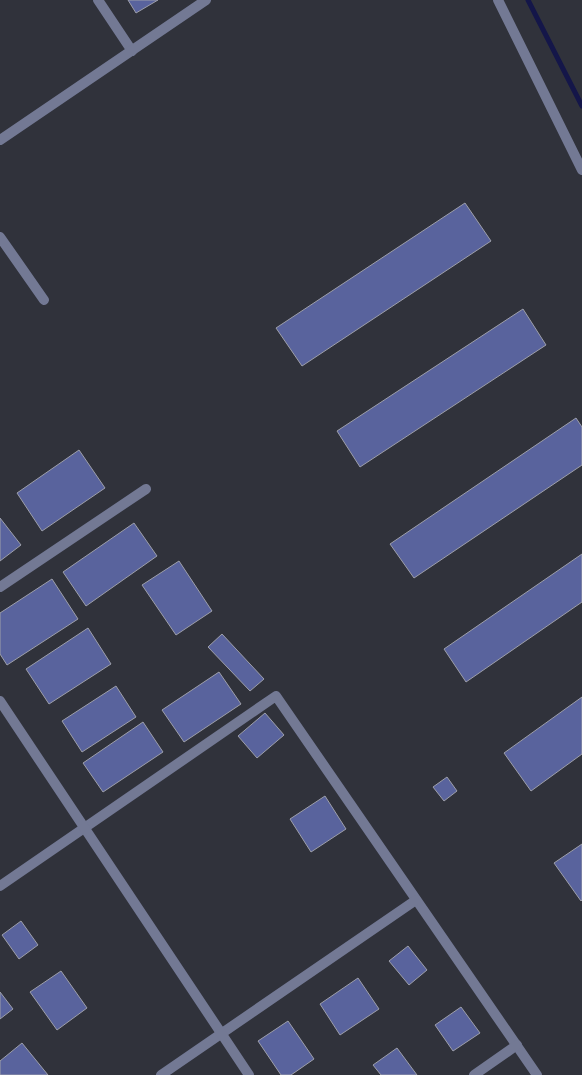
<svg xmlns="http://www.w3.org/2000/svg" width="582" height="1075" viewBox="0 0 582 1075" font-family="Spectral,serif">
<style>
.lines{fill:none;stroke-linecap:round;stroke-linejoin:round}
.stream{stroke:#141649;stroke-width:5}
.building{fill:#59639d;stroke:#9d9faa}
.service{stroke:#737994;stroke-width:10}
.minor{stroke:#737994;stroke-width:10}
</style>
<rect width="100%" height="100%" fill="#30323b"/>
<g class="lines">
<polyline class="stream" points="528,0 582,106"/>
</g>
<g class="building">
<polygon points="128,0 158,0 136,13"/>
<polygon points="465,203 491,241 302,366 276,328"/>
<polygon points="523,309 546,345 360,467 337,431"/>
<polygon points="576,418 582,427 582,465 414,578 390,544"/>
<polygon points="79,450 105,488 42,531 17,493"/>
<polygon points="0,518 21,545 0,561"/>
<polygon points="134,523 157,556 86,606 63,572"/>
<polygon points="582,554 582,602 466,682 444,649"/>
<polygon points="179,561 212,611 176,635 142,585"/>
<polygon points="52,579 78,619 7,665 0,654 0,613"/>
<polygon points="88,628 111,664 49,704 26,669"/>
<polygon points="222,634 264,679 250,691 208,647"/>
<polygon points="219,672 241,704 184,742 162,710"/>
<polygon points="116,686 136,717 82,752 62,721"/>
<polygon points="582,697 582,754 531,791 504,753"/>
<polygon points="265,713 284,735 257,758 238,736"/>
<polygon points="143,722 163,752 103,792 83,763"/>
<polygon points="447,777 457,791 444,801 433,787"/>
<polygon points="325,796 346,829 311,852 290,819"/>
<polygon points="582,844 582,900 581,901 554,863"/>
<polygon points="21,921 38,945 19,959 2,935"/>
<polygon points="408,946 427,970 409,985 389,961"/>
<polygon points="61,971 87,1008 57,1030 30,992"/>
<polygon points="358,978 379,1009 340,1035 320,1004"/>
<polygon points="0,992 13,1009 0,1019"/>
<polygon points="461,1007 480,1033 453,1051 435,1025"/>
<polygon points="288,1021 314,1059 291,1075 281,1075 258,1041"/>
<polygon points="22,1043 48,1075 0,1075 0,1061"/>
<polygon points="397,1048 417,1075 381,1075 373,1065"/>
</g>
<g class="lines">
<g class="service">
<polyline points="0,587 146,489"/>
<polyline points="0,886 276,696 537,1075"/>
<polyline points="161,1075 416,900"/>
<polyline points="474,1075 517,1045"/>
</g>
<g class="minor">
<polyline points="98,0 132,51"/>
<polyline points="498,0 582,170"/>
<polyline points="0,140 206,0"/>
<polyline points="0,237 44,300"/>
<polyline points="0,701 249,1075"/>
</g>
</g>
</svg>
